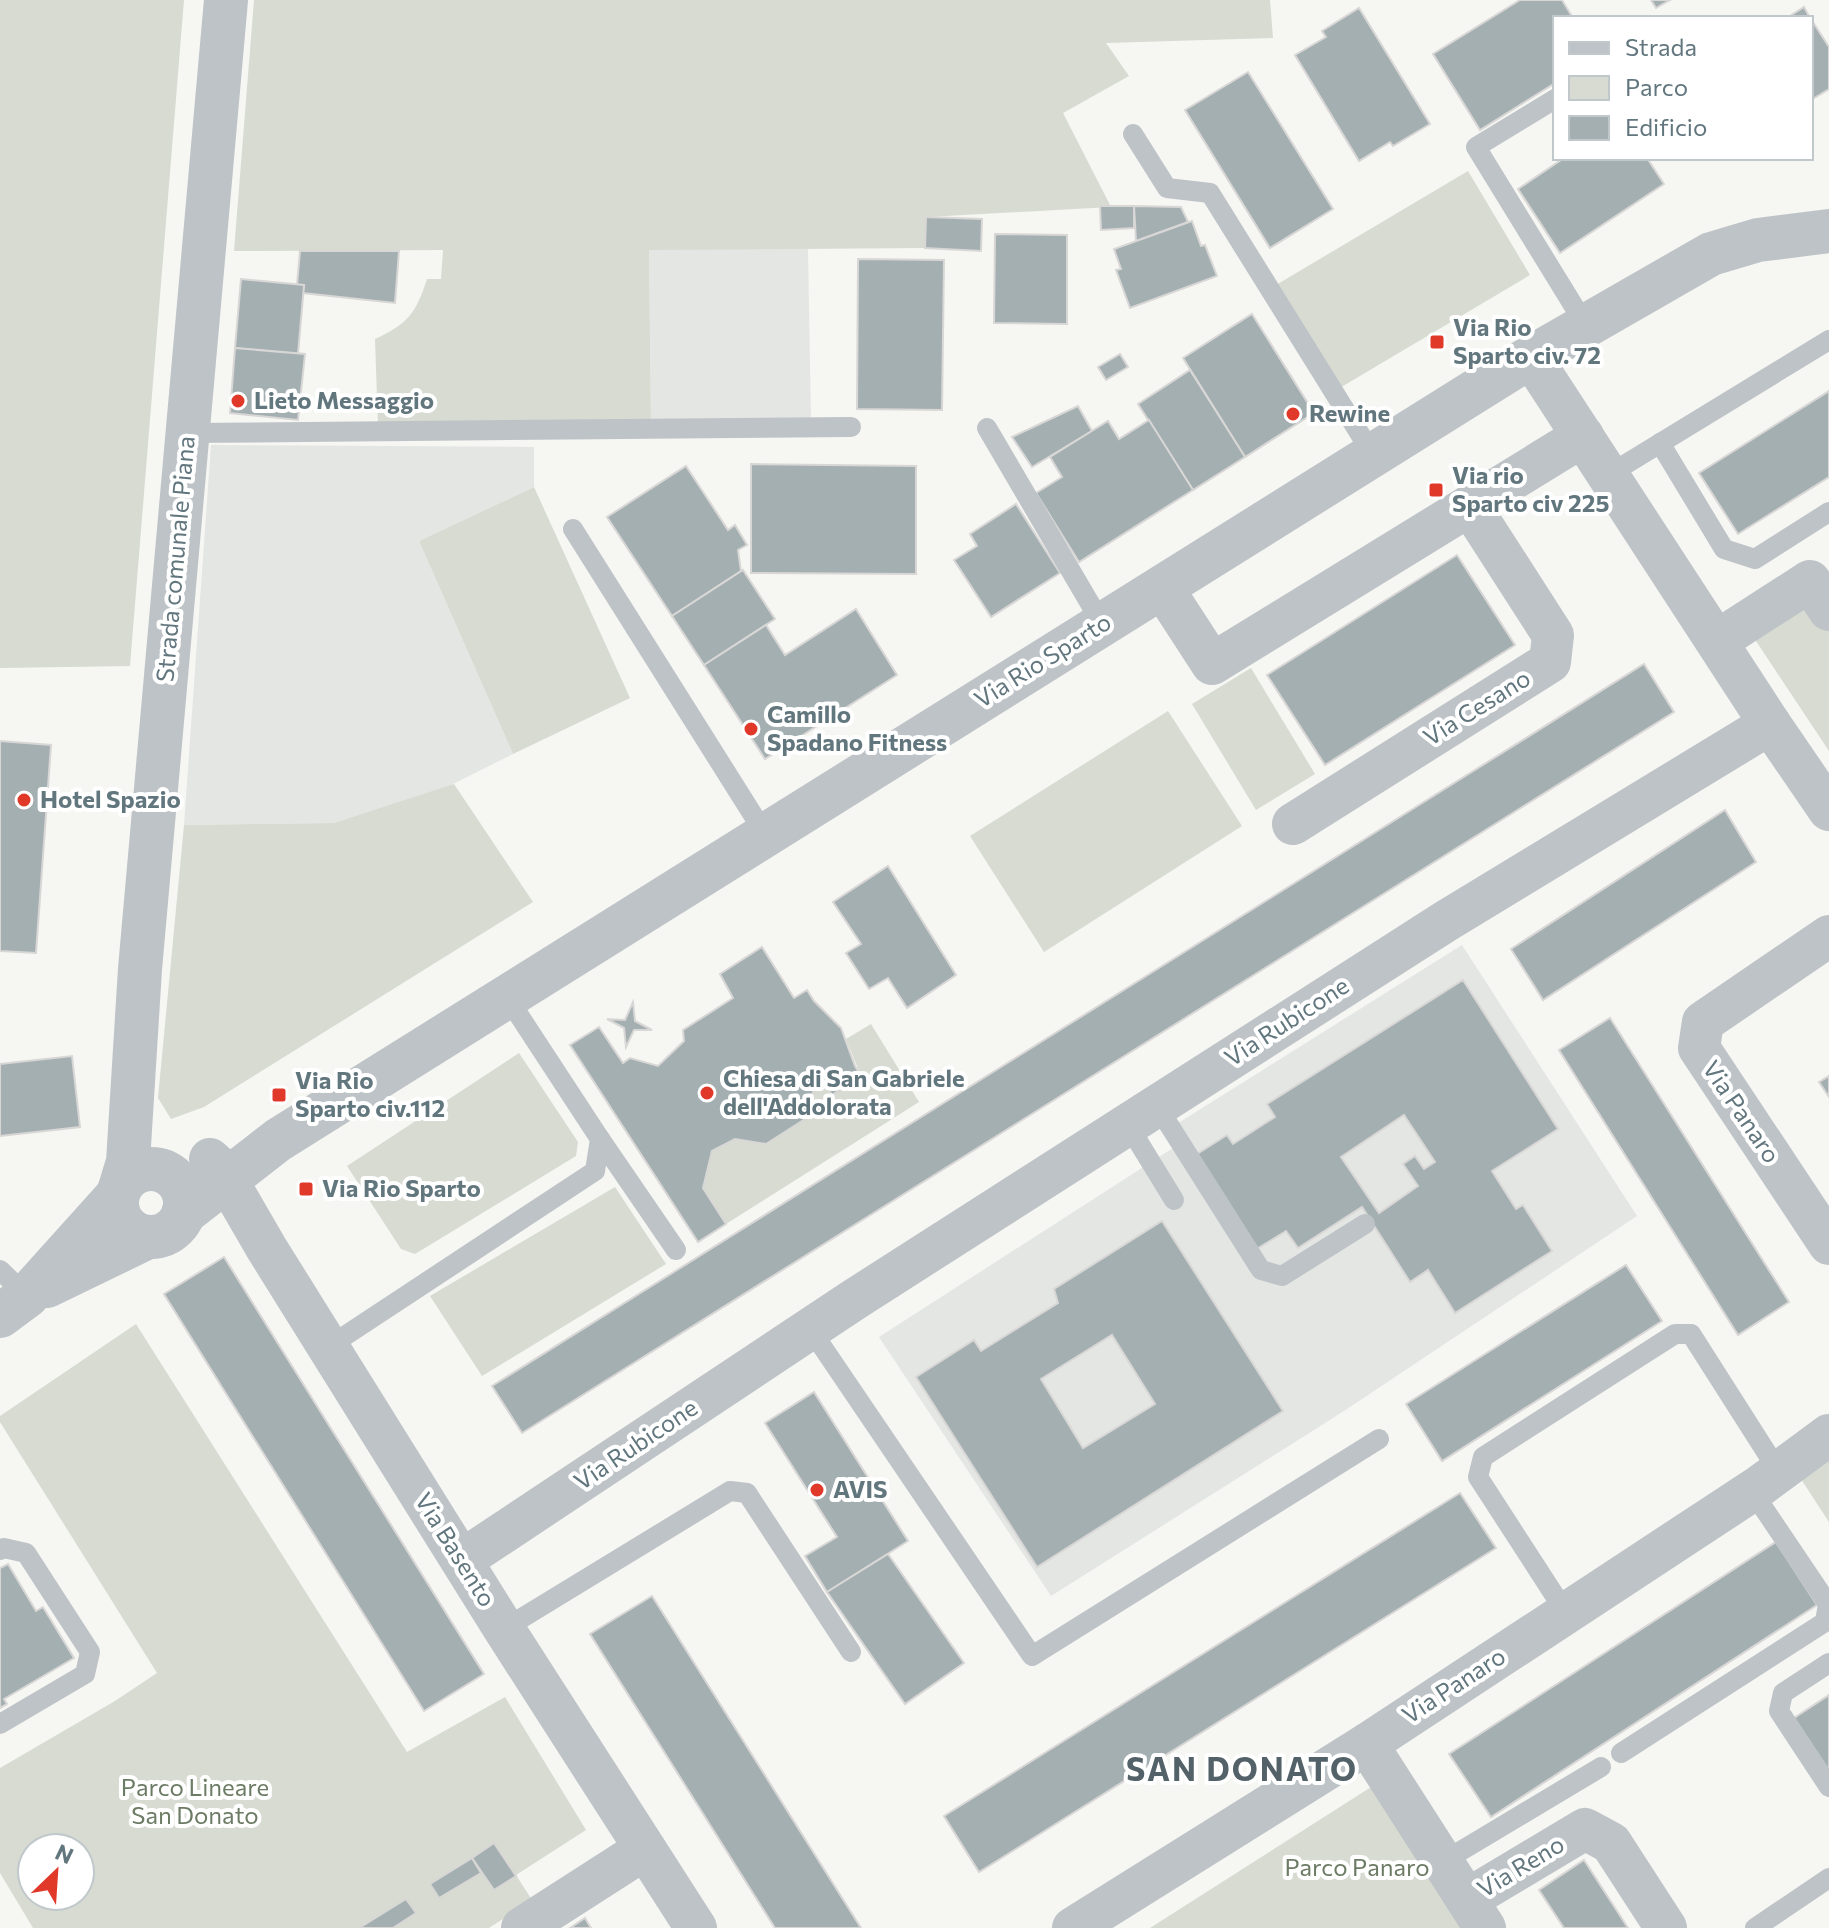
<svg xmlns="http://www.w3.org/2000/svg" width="1829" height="1928" viewBox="0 0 1829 1928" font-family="Commissioner,sans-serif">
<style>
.built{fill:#e4e6e4}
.green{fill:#d7dbd2;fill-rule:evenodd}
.building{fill:#a4afb2;stroke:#d8d7d6;stroke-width:2;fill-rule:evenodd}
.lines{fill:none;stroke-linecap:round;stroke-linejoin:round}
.service{stroke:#bdc3c6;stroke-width:20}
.minor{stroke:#bdc3c6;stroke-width:42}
.tertiary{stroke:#bdc3c6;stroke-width:44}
.poi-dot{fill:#e13929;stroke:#fff;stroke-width:3}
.labels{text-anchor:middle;stroke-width:8;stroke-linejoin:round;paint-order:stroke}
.poi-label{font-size:24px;font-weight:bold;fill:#62767e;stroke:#fff;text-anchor:start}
.street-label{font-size:24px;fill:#62767e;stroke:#fff}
.park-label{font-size:24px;fill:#6c7b64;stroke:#fff}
.district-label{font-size:32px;font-weight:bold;letter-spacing:2px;fill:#536269;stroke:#fff}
</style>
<rect width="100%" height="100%" fill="#f6f6f3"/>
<g class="built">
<polygon points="649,249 808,249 811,423 651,423"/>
<polygon points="211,445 534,447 534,487 419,541 513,754 443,789 334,823 184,825"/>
<polygon points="1462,945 1637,1216 1344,1411 1051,1596 879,1337 1176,1146 1167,1130"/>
</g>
<g class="green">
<polygon points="0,0 184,0 130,666 0,668"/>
<path d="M254 0H1270L1273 38 1106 43 1129 76 1063 113 1111 207 927 217 925 248 649 250 651 423 378 427 375 339C408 324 416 313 427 279H441L443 250 234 251Z"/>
<polygon points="1468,171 1530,275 1338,389 1276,285"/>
<polygon points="534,487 630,698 513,754 419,541"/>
<polygon points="1810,597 1829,627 1829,751 1752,635"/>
<polygon points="1251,668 1315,774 1256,810 1192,704"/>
<polygon points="1168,711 1242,826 1044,952 970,836"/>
<polygon points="454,784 533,902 204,1107 171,1119 158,1098 184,825 334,823"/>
<polygon points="871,1024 919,1102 726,1224 703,1188 712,1151 735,1139 767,1144 805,1119 813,1092 824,1083 832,1094 861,1076 846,1039"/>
<polygon points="519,1053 578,1142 576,1156 415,1254 401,1249 347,1166"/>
<polygon points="615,1187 666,1264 482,1376 430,1296"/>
<path d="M136 1324 407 1752 505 1697 586 1830 516 1875 532 1900 489 1928H33L0 1873V1768L115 1701 157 1673 0 1422V1416ZM32 1848H80V1896H32Z"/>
<polygon points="1829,1455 1829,1522 1799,1476"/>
<polygon points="1379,1782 1467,1928 1150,1928"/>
</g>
<g class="building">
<polygon points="1520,0 1562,0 1573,18 1555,18 1555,83 1480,130 1433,54"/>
<polygon points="1651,0 1670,0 1656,8"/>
<polygon points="1804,7 1810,18 1787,18"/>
<polygon points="1359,8 1430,124 1393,146 1390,142 1359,161 1295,55 1326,37 1322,31"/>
<polygon points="1811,19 1829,47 1829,89 1811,100"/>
<polygon points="1248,72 1333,209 1270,248 1185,110"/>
<polygon points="1564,158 1647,158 1664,184 1560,253 1518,189"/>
<polygon points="1100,206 1134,206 1134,228 1101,230"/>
<polygon points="1134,206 1181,207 1188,222 1136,241"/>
<polygon points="926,217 982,219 981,251 925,248"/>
<polygon points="1192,221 1201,246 1205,245 1217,276 1130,308 1116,270 1121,269 1114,249"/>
<polygon points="995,234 1067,235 1067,324 994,323"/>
<polygon points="300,251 399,251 395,303 303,293 304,285 297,285"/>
<polygon points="858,259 944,260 942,410 857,409"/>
<polygon points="241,279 304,285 298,354 235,348"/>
<polygon points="1252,314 1314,413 1245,457 1183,358"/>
<polygon points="235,348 305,354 298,420 230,413"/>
<polygon points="1120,354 1128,367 1106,380 1098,367"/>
<polygon points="1190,370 1245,457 1193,490 1138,404"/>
<polygon points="1829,391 1829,477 1738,534 1699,473"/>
<polygon points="1078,406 1092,431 1032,467 1012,437"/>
<polygon points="1149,420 1193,490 1079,562 1036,493 1062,477 1050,457 1108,421 1119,439"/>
<polygon points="751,464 916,466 916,574 751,573"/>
<polygon points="686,466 728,530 735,525 747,545 738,550 741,571 672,616 607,517"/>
<polygon points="1016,504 1060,573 991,617 954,560 977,546 970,534"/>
<polygon points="1457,555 1515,645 1325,765 1267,675"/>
<polygon points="743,570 775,619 704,665 672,616"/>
<polygon points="856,609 897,675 765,759 704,665 766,625 785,655"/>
<polygon points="1644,664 1674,712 522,1433 492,1386"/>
<polygon points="0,741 51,745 36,953 0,951"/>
<polygon points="1725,810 1756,862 1543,1000 1511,949"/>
<polygon points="888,866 956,975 907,1008 888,978 869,989 846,953 861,944 833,902"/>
<polygon points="762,947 794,998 807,990 814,1001 841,1028 855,1066 861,1076 832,1095 824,1083 813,1092 805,1119 766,1144 735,1139 712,1151 703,1188 726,1224 698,1242 570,1045 599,1027 623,1063 630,1058 658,1066 684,1041 683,1030 733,998 720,974"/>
<path d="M1463 980 1558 1129 1492 1171 1516 1209 1523 1205 1552 1251 1455 1313 1428 1270 1410 1282 1362 1207 1298 1248 1286 1231 1255 1250 1194 1156 1227 1135 1233 1144 1275 1117 1267 1104ZM1404 1115 1435 1162 1424 1169 1415 1156 1403 1164 1418 1186 1379 1213 1341 1157Z"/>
<polygon points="633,1002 635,1021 652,1030 634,1030 626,1047 624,1028 607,1019 625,1020"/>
<polygon points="1610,1018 1789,1302 1738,1335 1559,1050"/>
<polygon points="72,1056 80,1127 0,1136 0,1064"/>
<polygon points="1829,1076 1829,1097 1819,1082"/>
<path d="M1162 1221 1283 1411 1037 1567 916 1377 974 1340 981 1351 1058 1303 1054 1289ZM1112 1335 1155 1404 1083 1448 1041 1379Z"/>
<polygon points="224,1257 484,1674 424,1711 164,1294"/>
<polygon points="1626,1265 1662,1321 1442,1461 1406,1404"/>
<polygon points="814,1392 908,1541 827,1592 805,1556 837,1537 765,1423"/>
<polygon points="1460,1493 1496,1548 979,1872 944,1816"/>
<polygon points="1776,1542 1817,1605 1491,1817 1449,1754"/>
<polygon points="888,1554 964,1663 905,1704 827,1592"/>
<polygon points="8,1564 36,1611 43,1607 74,1658 4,1699 7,1704 0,1708 0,1568"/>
<polygon points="652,1596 861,1928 775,1928 590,1634"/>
<polygon points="1829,1695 1829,1771 1794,1718"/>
<polygon points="494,1843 516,1876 494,1890 472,1858"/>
<polygon points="472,1858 481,1873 439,1898 430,1884"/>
<polygon points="1584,1860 1628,1928 1564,1928 1539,1890"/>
<polygon points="406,1899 416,1913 393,1928 359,1928"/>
<polygon points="585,1918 591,1928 570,1928"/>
</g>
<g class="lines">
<g class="service">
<polyline points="1555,99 1476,147 1586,326"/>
<polyline points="1133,134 1167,188 1210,193 1373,455"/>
<polyline points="987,428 1102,624"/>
<polyline points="187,433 851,427"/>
<polyline points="1660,443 1724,549 1755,559 1829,512"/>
<polyline points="1608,475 1829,340"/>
<polyline points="573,529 765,834"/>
<polyline points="1157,1106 1261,1270 1282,1276 1365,1224"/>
<polyline points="1128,1125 1174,1200"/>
<polyline points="600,1139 676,1250"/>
<polyline points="0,1270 27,1296"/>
<polyline points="811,1330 1032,1656 1379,1439"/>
<polyline points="328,1347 595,1171 600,1139 507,997"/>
<polyline points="0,1550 4,1548 26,1553 90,1652 85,1674 0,1724"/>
<polyline points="1566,1613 1478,1477 1483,1457 1675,1334 1691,1334 1779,1472"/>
<polyline points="504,1629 730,1491 747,1493 851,1652"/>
<polyline points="1829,1663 1783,1693 1779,1711 1829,1787"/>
<polyline points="1621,1753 1825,1622 1828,1604 1752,1491"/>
<polyline points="1444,1861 1601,1767"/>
<polyline points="1755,1928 1829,1878"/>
</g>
<g class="minor">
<polyline points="1531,357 1770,724 1829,810"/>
<polyline points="1162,587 1212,664 1583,436"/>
<polyline points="1717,641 1810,581 1829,610"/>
<polyline points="1293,824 1550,662 1553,635 1470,506"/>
<polyline points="1829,936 1703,1022 1699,1048 1829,1244"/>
<polyline points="210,1159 220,1168 267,1249 504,1629 696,1928"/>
<polyline points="462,1560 855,1299 1446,921 1770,724"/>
<polyline points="1367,1744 1485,1928"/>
<polyline points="1468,1899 1585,1829 1611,1843 1666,1928"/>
<polyline points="522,1928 645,1849"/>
<polyline points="1073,1928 1367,1744 1761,1485 1829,1435"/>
</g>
<g class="tertiary">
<circle cx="151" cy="1203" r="34"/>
<polyline points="121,1185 128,1162 140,969 226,0"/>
<polyline points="183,1214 278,1140 1509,370 1711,254 1758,240 1829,231"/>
<polyline points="47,1286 148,1237"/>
<polyline points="0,1316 27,1296 117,1196"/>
</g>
</g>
<g class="poi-dot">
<rect x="1429" y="334" width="16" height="16" rx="4"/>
<circle cx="238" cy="401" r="8"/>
<circle cx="1293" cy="414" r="8"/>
<rect x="1428" y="482" width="16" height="16" rx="4"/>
<circle cx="751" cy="729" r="8"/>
<circle cx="24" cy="800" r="8"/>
<circle cx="707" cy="1093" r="8"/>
<rect x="271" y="1087" width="16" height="16" rx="4"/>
<rect x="298" y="1181" width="16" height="16" rx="4"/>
<circle cx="817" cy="1490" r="8"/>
</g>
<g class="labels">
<g class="poi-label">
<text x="1453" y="336">Via Rio<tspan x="1453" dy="28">Sparto civ. 72</tspan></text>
<text x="254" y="409">Lieto Messaggio</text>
<text x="1309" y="422">Rewine</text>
<text x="1452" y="484">Via rio<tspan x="1452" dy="28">Sparto civ 225</tspan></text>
<text x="767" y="723">Camillo<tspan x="767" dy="28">Spadano Fitness</tspan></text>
<text x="40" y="808">Hotel Spazio</text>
<text x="723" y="1087">Chiesa di San Gabriele<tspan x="723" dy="28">dell'Addolorata</tspan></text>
<text x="295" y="1089">Via Rio<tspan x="295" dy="28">Sparto civ.112</tspan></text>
<text x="322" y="1197">Via Rio Sparto</text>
<text x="833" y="1498">AVIS</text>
</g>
<g class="street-label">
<text transform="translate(176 559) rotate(-85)" y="8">Strada comunale Piana</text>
<text transform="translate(1043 661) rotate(-32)" y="8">Via Rio Sparto</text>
<text transform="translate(1477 708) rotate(-32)" y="8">Via Cesano</text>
<text transform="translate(1287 1022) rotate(-33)" y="8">Via Rubicone</text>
<text transform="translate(1741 1112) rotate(56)" y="8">Via Panaro</text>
<text transform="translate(636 1445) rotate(-34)" y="8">Via Rubicone</text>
<text transform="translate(455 1550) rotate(58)" y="8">Via Basento</text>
<text transform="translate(1454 1686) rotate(-33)" y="8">Via Panaro</text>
<text transform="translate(1521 1867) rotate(-31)" y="8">Via Reno</text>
</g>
<g class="park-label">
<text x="195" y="1796">Parco Lineare<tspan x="195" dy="28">San Donato</tspan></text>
<text x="1357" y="1876">Parco Panaro</text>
</g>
<g class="district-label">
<text x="1242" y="1781">SAN DONATO</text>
</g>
</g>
<rect x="1553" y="16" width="260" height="144" fill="#ffffff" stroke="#c0c8cb" stroke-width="2"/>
<rect x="1569" y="42" width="40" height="12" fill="#bdc3c6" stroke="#c0c8cb" stroke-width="2"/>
<text x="1625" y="56" font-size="24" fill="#62767e">Strada</text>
<rect x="1569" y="76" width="40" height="24" fill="#d7dbd2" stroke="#c0c8cb" stroke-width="2"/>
<text x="1625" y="96" font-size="24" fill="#62767e">Parco</text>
<rect x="1569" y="116" width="40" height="24" fill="#a4afb2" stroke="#c0c8cb" stroke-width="2"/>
<text x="1625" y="136" font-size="24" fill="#62767e">Edificio</text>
<g transform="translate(56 1872) rotate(25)"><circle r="38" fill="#ffffff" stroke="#c0c8cb" stroke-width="2"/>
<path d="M0-6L14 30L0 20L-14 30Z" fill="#e13929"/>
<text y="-12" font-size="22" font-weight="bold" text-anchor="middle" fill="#62767e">N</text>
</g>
</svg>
